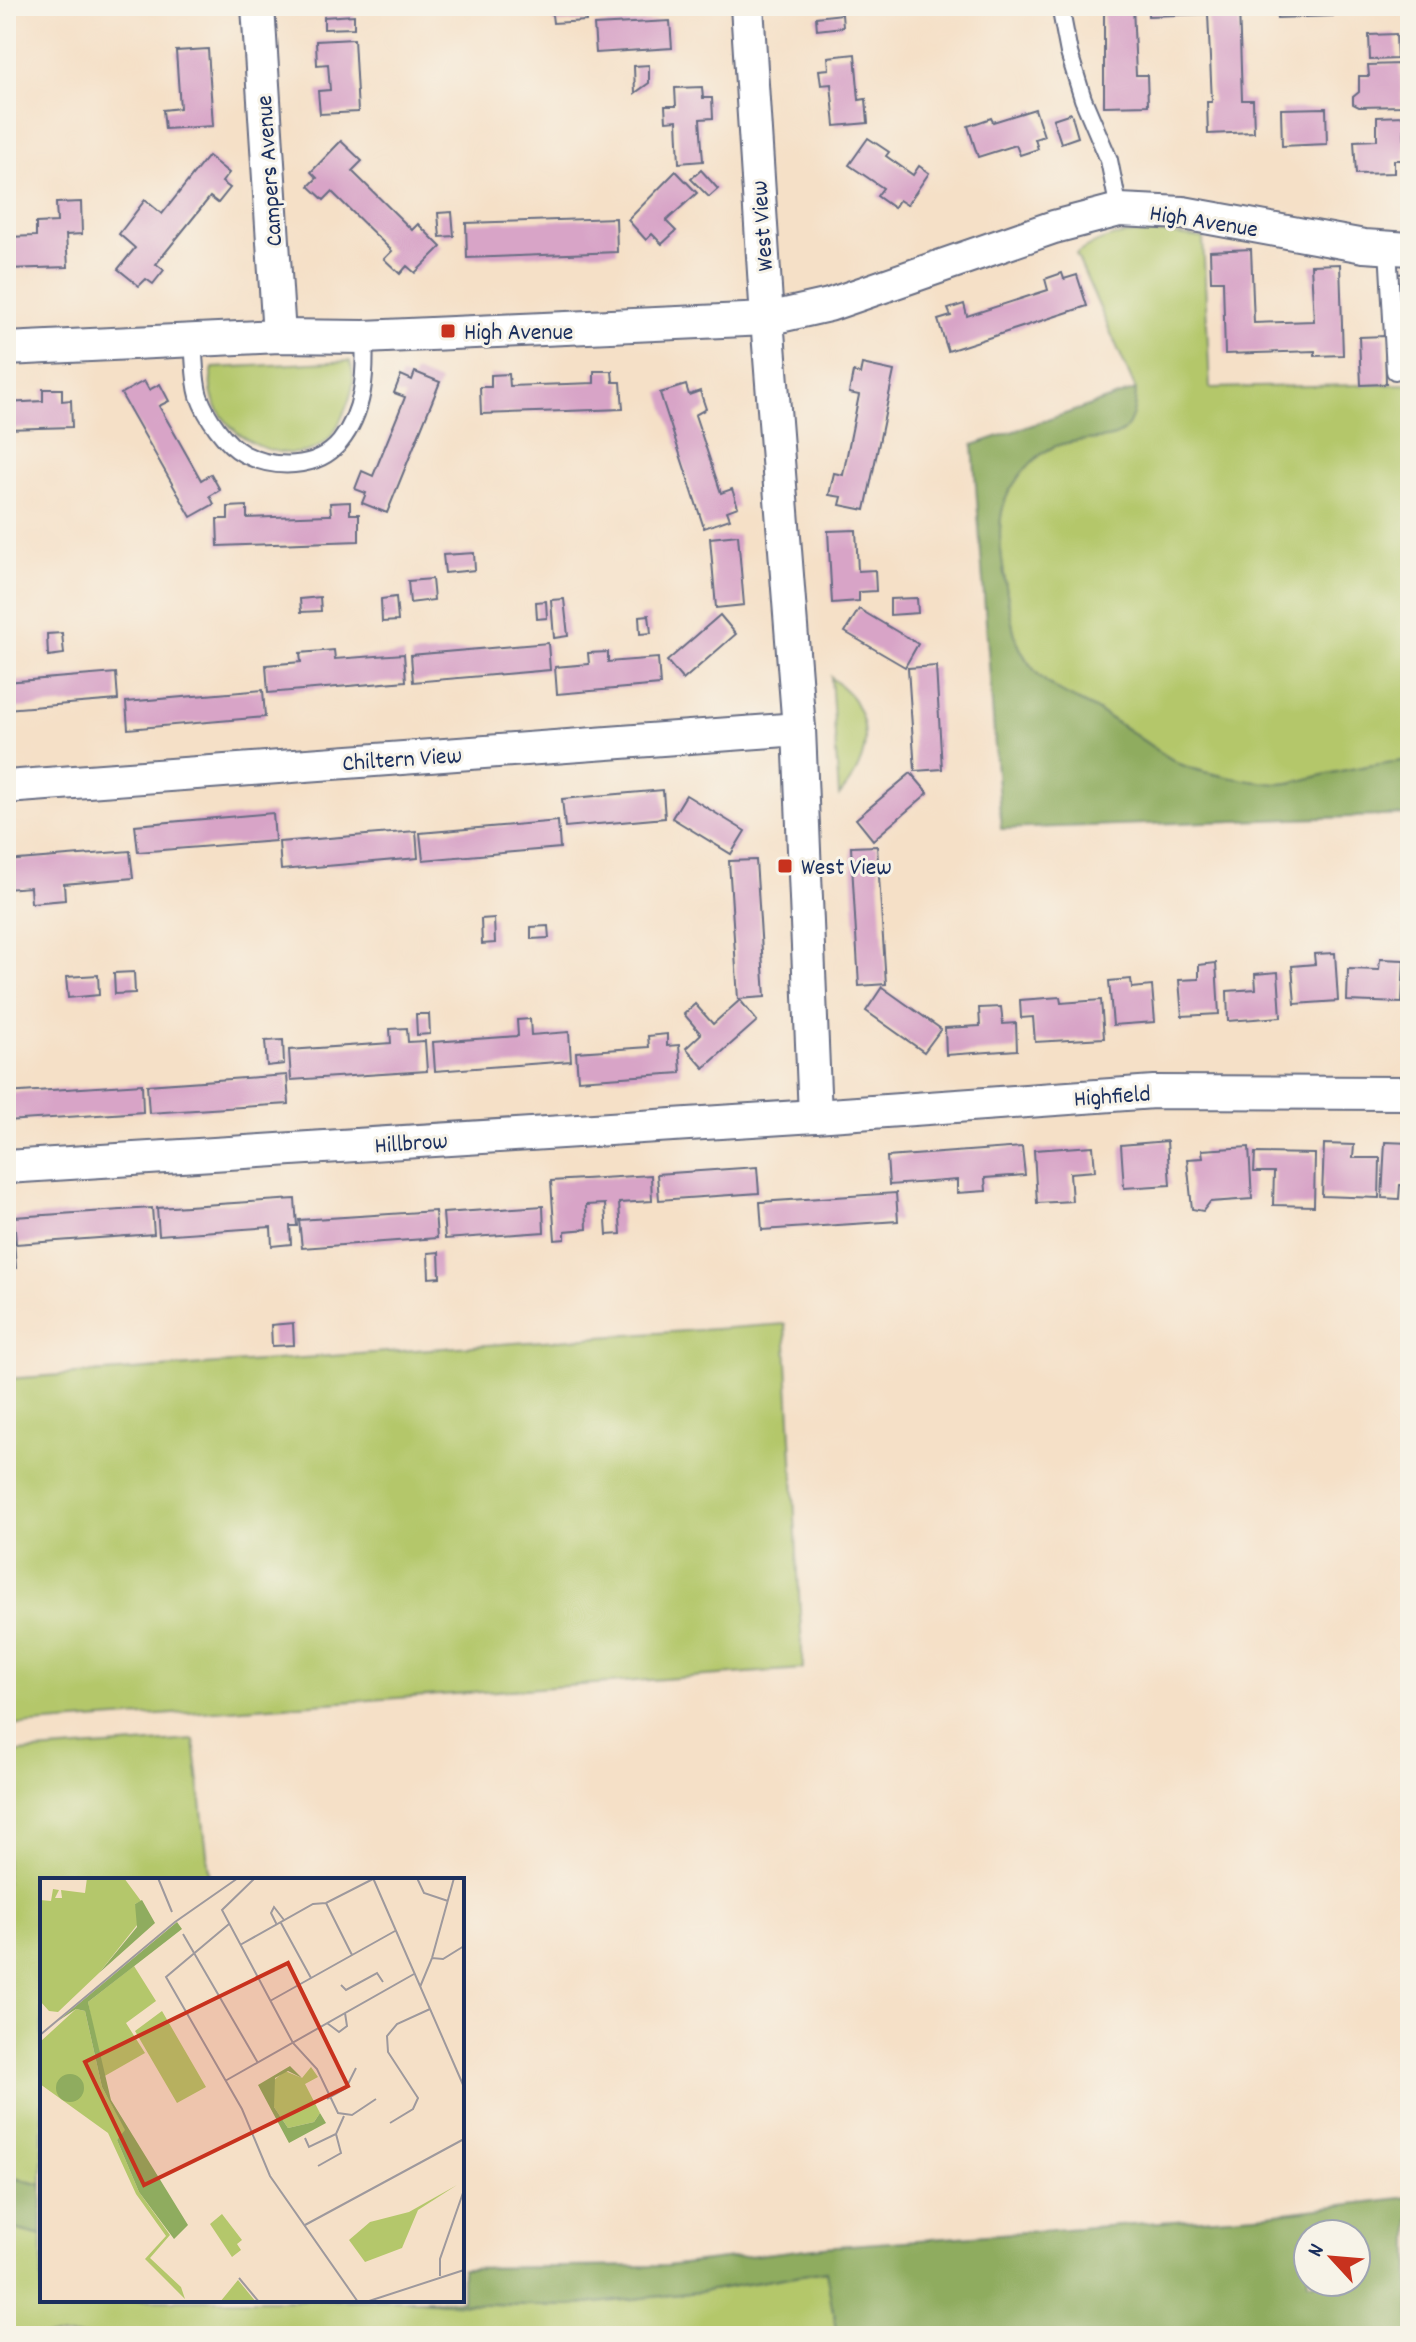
<svg xmlns="http://www.w3.org/2000/svg" width="1416" height="2342" viewBox="0 0 1416 2342" font-family="Dekko,sans-serif">
<style>
.green{fill:#b4c76b;stroke:#687b64;stroke-width:2}
.forest{fill:#8fac5f;stroke:#556e5e;stroke-width:2;fill-rule:evenodd}
.building{fill:#d8a4c7}
.lines{fill:none;stroke-linecap:round;stroke-linejoin:round}
.service-casing{stroke:#676d83;stroke-width:20}
.minor-casing{stroke:#676d83;stroke-width:36}
.service{stroke:#fff;stroke-width:16}
.minor{stroke:#fff;stroke-width:32}
.poi-dot{fill:#c8321e;stroke:#f7f3e8;stroke-width:3}
.labels{text-anchor:middle;stroke-width:6;stroke-linejoin:round;paint-order:stroke}
.street-label{font-size:24px;fill:#1b2f5e;stroke:#f7f3e8}
.poi-label{font-size:24px;fill:#1b2f5e;stroke:#f7f3e8;text-anchor:start}
.inset-road{fill:none;stroke:#9e999d;stroke-width:2}
.view{fill:#c8321e;fill-opacity:0.15;stroke:#c8321e;stroke-width:4}
.inset-edge{fill:none;stroke:#1b2f5e;stroke-width:4}
</style>
<rect width="100%" height="100%" fill="#f7f3e8"/>
<filter id="ink" filterUnits="userSpaceOnUse"><feTurbulence type="fractalNoise" baseFrequency=".0125" numOctaves="2"/><feDisplacementMap in="SourceGraphic" scale="16" xChannelSelector="R" yChannelSelector="G"/><feConvolveMatrix kernelMatrix="1 2 1 2 8 2 1 2 1" color-interpolation-filters="sRGB"/></filter>
<filter id="wash" filterUnits="userSpaceOnUse"><feTurbulence type="fractalNoise" baseFrequency=".006" numOctaves="4" result="noise"/><feDisplacementMap in="SourceGraphic" scale="32" xChannelSelector="R" yChannelSelector="G"/><feGaussianBlur stdDeviation="1.8" result="paint"/><feColorMatrix in="noise" values="0 0 0 0 0 0 0 0 0 0 0 0 0 0 0 0 0 1.4 0 .05"/><feComposite in="paint" operator="in"/></filter>
<g filter="url(#wash)">
<rect width="100%" height="100%" fill="#f5e0c7"/>
<g class="green">
<path d="M1162 233 1203 238 1210 388 1410 384V760C1384 763 1358 767 1332 773 1315 776 1295 784 1279 784 1257 783 1197 773 1178 763 1148 746 1121 723 1091 707 1071 697 1050 689 1035 671 1014 646 1012 625 1007 593 1002 559 992 517 1012 487 1022 471 1038 453 1056 446 1098 430 1134 457 1136 390L1076 254C1109 232 1124 234 1162 233Z"/>
<path d="M350 361C356 380 353 390 346 408 341 419 337 431 328 440 286 479 195 425 213 368Z"/>
<path d="M831 677C838 684 849 692 854 700 875 736 864 767 839 796Z"/>
<polygon points="785,1324 803,1669 6,1726 6,1379"/>
<polygon points="194,1740 210,1880 42,1880 42,2185 6,2175 6,1753"/>
<polygon points="6,2227 42,2236 42,2300 408,2300 447,2303 569,2306 699,2292 827,2271 837,2336 6,2336"/>
</g>
<g class="forest">
<path d="M1136 390C1134 457 1098 430 1056 446 1038 453 1022 471 1012 487 992 517 1002 559 1007 593 1012 625 1014 646 1035 671 1050 689 1071 697 1091 707 1121 723 1148 746 1178 763 1197 773 1257 783 1279 784 1295 784 1315 776 1332 773 1358 767 1384 763 1410 760V815L1001 829 973 445Z"/>
<polygon points="6,2176 42,2185 42,2236 6,2227"/>
<path d="M1410 2197V2336H837L826 2271 699 2292 569 2306 447 2303 408 2300H462V2268L666 2266 823 2247 1269 2214ZM1308 2234H1356V2282H1308Z"/>
</g>
<g id="blocks">
<g class="building">
<polygon points="551,6 585,6 586,21 553,23"/>
<polygon points="1104,6 1133,6 1136,75 1147,75 1148,105 1104,106"/>
<polygon points="1148,6 1239,6 1242,100 1253,100 1254,132 1208,134 1207,102 1212,102 1208,14 1148,16"/>
<polygon points="1277,6 1333,6 1333,16 1277,18"/>
<polygon points="842,14 843,27 817,30 816,17"/>
<polygon points="354,15 354,28 324,29 324,17"/>
<polygon points="670,21 672,48 596,53 594,25"/>
<polygon points="1396,34 1397,59 1370,60 1369,35"/>
<polygon points="354,39 358,112 320,114 318,91 330,90 328,64 317,65 316,41"/>
<polygon points="208,49 213,126 165,129 163,110 180,108 176,51"/>
<polygon points="855,54 859,100 866,99 868,123 835,126 831,84 821,85 819,70 829,69 828,57"/>
<polygon points="1400,64 1402,106 1359,107 1353,104 1353,97 1359,92 1359,76 1369,76 1368,65"/>
<polygon points="649,65 649,83 635,93 634,66"/>
<polygon points="702,87 703,98 712,98 713,118 700,119 703,161 679,163 677,120 666,121 665,106 676,106 675,88"/>
<polygon points="1326,108 1327,144 1282,146 1281,109"/>
<polygon points="1035,109 1044,136 1035,139 1038,149 1020,155 1016,145 978,157 968,126 991,118 993,122"/>
<polygon points="1071,113 1078,137 1061,143 1053,119"/>
<polygon points="1404,116 1405,160 1394,160 1394,173 1356,174 1354,141 1377,140 1377,117"/>
<polygon points="868,138 889,152 886,156 913,175 919,166 929,173 907,205 899,200 894,208 877,196 883,188 849,165"/>
<polygon points="341,141 362,161 352,171 412,230 418,224 441,247 415,273 407,266 400,274 384,259 392,251 332,192 324,200 309,186 317,178 311,172"/>
<polygon points="208,156 229,173 222,182 230,188 218,203 210,197 156,264 164,270 153,284 146,279 139,286 118,269 135,248 119,234 145,200 162,214"/>
<polygon points="701,170 718,189 709,197 691,179"/>
<polygon points="676,171 697,193 666,221 676,231 662,244 652,234 646,240 628,220"/>
<polygon points="81,202 82,234 66,235 68,267 6,269 6,237 36,236 36,223 57,222 56,203"/>
<polygon points="452,212 454,236 440,237 438,213"/>
<polygon points="616,218 617,252 467,258 466,223"/>
<polygon points="1251,249 1254,323 1314,321 1311,265 1340,264 1343,355 1315,356 1315,351 1225,354 1223,281 1211,281 1210,251"/>
<polygon points="1062,273 1064,279 1077,275 1087,306 948,351 938,320 951,316 948,309 964,304 967,316 1048,290 1045,279"/>
<polygon points="1410,273 1410,299 1398,300 1397,274"/>
<polygon points="1385,336 1386,384 1361,385 1359,337"/>
<polygon points="862,364 894,371 865,510 840,505 842,497 829,495 834,473 843,475 859,395 849,393 853,372 860,374"/>
<polygon points="594,371 612,371 613,382 621,382 623,409 481,414 480,387 491,387 491,375 509,374 510,386 594,383"/>
<polygon points="415,372 440,382 387,513 362,503 366,493 355,489 362,471 373,476 404,400 405,397 394,393 401,375 412,380"/>
<polygon points="144,381 149,390 160,384 169,401 159,406 201,480 211,474 220,490 210,496 214,504 191,517 121,394"/>
<polygon points="686,385 689,395 700,391 706,409 695,415 721,493 732,489 738,507 727,511 730,519 704,528 660,393"/>
<polygon points="43,389 62,389 62,401 71,400 72,427 6,429 6,403 43,401"/>
<polygon points="350,502 350,514 359,514 359,541 218,546 217,519 228,519 228,507 247,506 247,518 328,515 331,515 330,503"/>
<polygon points="856,530 858,571 875,570 876,591 859,592 859,601 832,603 828,531"/>
<polygon points="738,535 744,605 716,608 710,538"/>
<polygon points="474,553 475,570 445,573 443,555"/>
<polygon points="432,579 434,600 410,603 408,581"/>
<polygon points="320,597 321,611 301,612 300,599"/>
<polygon points="396,597 398,621 382,622 381,599"/>
<polygon points="917,598 918,613 890,615 890,599"/>
<polygon points="564,599 568,636 554,638 551,600"/>
<polygon points="546,601 547,618 537,619 536,602"/>
<polygon points="859,609 918,644 905,667 845,632"/>
<polygon points="649,615 651,633 640,634 639,616"/>
<polygon points="720,615 736,634 683,680 667,661"/>
<polygon points="62,633 64,654 48,656 47,634"/>
<polygon points="548,643 550,670 413,682 411,655"/>
<polygon points="334,650 335,659 404,654 406,681 268,693 266,665 301,662 300,653"/>
<polygon points="608,652 608,662 658,658 660,685 557,694 555,667 589,664 588,653"/>
<polygon points="936,666 942,769 915,771 908,668"/>
<polygon points="116,673 118,700 6,709 6,682"/>
<polygon points="263,690 265,717 128,729 126,702"/>
<polygon points="911,773 928,793 873,840 856,819"/>
<polygon points="663,790 665,818 565,827 562,799"/>
<polygon points="686,795 745,831 731,854 672,818"/>
<polygon points="273,813 275,841 138,852 135,825"/>
<polygon points="558,821 560,848 423,860 420,833"/>
<polygon points="416,831 418,858 281,870 279,842"/>
<polygon points="877,846 886,984 859,986 851,847"/>
<polygon points="130,851 133,878 64,884 65,900 31,903 30,887 6,889 6,861"/>
<polygon points="756,860 765,997 738,999 729,861"/>
<polygon points="494,918 495,943 482,944 481,919"/>
<polygon points="548,926 549,938 531,939 531,927"/>
<polygon points="1335,953 1338,1001 1295,1004 1292,966 1315,964 1314,954"/>
<polygon points="1380,959 1404,960 1402,1003 1347,1001 1348,969 1379,970"/>
<polygon points="1216,963 1219,1014 1182,1016 1179,980 1199,979 1199,965"/>
<polygon points="134,972 135,993 115,994 114,973"/>
<polygon points="1278,972 1281,1017 1228,1021 1227,991 1256,989 1255,974"/>
<polygon points="98,975 99,995 68,998 66,977"/>
<polygon points="1131,979 1132,988 1152,986 1155,1022 1113,1025 1109,981"/>
<polygon points="882,987 941,1029 924,1052 866,1011"/>
<polygon points="1060,997 1061,1003 1101,1000 1104,1038 1035,1042 1033,1017 1021,1018 1020,1000"/>
<polygon points="740,1000 757,1021 704,1068 686,1048 701,1034 684,1014 695,1004 713,1024"/>
<polygon points="1001,1007 1003,1024 1016,1023 1017,1050 946,1055 945,1028 980,1026 979,1008"/>
<polygon points="416,1014 429,1014 430,1034 417,1035"/>
<polygon points="530,1019 531,1035 569,1032 571,1061 435,1071 433,1042 518,1036 517,1020"/>
<polygon points="407,1028 408,1042 425,1041 427,1071 291,1080 289,1050 391,1043 390,1029"/>
<polygon points="667,1034 667,1046 679,1045 681,1073 578,1080 576,1052 649,1047 648,1036"/>
<polygon points="283,1040 284,1064 267,1066 265,1041"/>
<polygon points="287,1075 289,1104 149,1113 147,1085"/>
<polygon points="142,1084 143,1112 6,1121 6,1093"/>
<polygon points="1167,1141 1170,1185 1124,1188 1121,1145"/>
<polygon points="1385,1142 1410,1143 1410,1185 1400,1185 1399,1199 1382,1198"/>
<polygon points="1324,1144 1354,1145 1353,1158 1380,1158 1379,1198 1322,1196"/>
<polygon points="1093,1146 1095,1171 1070,1173 1072,1201 1037,1203 1034,1150"/>
<polygon points="1022,1147 1025,1175 985,1178 986,1191 957,1193 957,1180 889,1185 887,1157"/>
<polygon points="1249,1147 1252,1199 1210,1202 1203,1211 1192,1209 1187,1159 1203,1158 1202,1150"/>
<polygon points="1255,1153 1315,1154 1314,1206 1273,1205 1274,1172 1254,1172"/>
<polygon points="757,1167 759,1193 659,1200 657,1174"/>
<polygon points="651,1175 652,1201 619,1203 621,1234 607,1235 605,1204 586,1205 587,1229 565,1231 565,1239 555,1240 551,1181"/>
<polygon points="896,1193 898,1221 762,1230 760,1202"/>
<polygon points="295,1199 297,1226 290,1226 291,1244 272,1246 271,1227 159,1235 157,1208"/>
<polygon points="543,1206 544,1232 445,1239 443,1213"/>
<polygon points="152,1208 154,1234 16,1244 14,1217"/>
<polygon points="435,1211 437,1238 302,1248 299,1220"/>
<polygon points="14,1240 16,1268 6,1269 6,1241"/>
<polygon points="439,1252 440,1277 429,1278 428,1253"/>
<polygon points="293,1323 294,1345 272,1346 271,1325"/>
</g>
</g>
</g>
<g filter="url(#ink)">
<use href="#blocks" fill-opacity="0" stroke="#676d83" stroke-width="2"/>
<g class="lines">
<defs>
<g id="service">
<polyline points="1060,6 1069,53 1083,99 1109,160 1119,210"/>
<polyline points="1388,248 1395,371"/>
<polyline points="1392,315 1410,314"/>
<path d="M193 342C195 360 194 379 199 396 206 416 225 444 244 454 273 469 317 470 340 442 364 412 366 374 364 337"/>
</g>
<g id="minor">
<polyline points="258,6 279,336"/>
<polyline points="747,6 767,319 799,729 815,1116"/>
<polyline points="6,349 279,336 364,337 767,319 829,305 1054,227 1119,210 1183,213 1364,246 1410,249"/>
<polyline points="6,787 799,729"/>
<polyline points="6,1167 815,1116 1154,1092 1410,1093"/>
</g>
</defs>
<use href="#service" class="service-casing"/>
<use href="#minor" class="minor-casing"/>
<use href="#service" class="service"/>
<use href="#minor" class="minor"/>
</g>
</g>
<g class="poi-dot">
<rect x="440" y="323" width="16" height="16" rx="4"/>
<rect x="777" y="858" width="16" height="16" rx="4"/>
</g>
<g class="labels">
<g class="street-label">
<text transform="translate(268 171) rotate(-94)" y="8">Campers Avenue</text>
<text transform="translate(1204 220) rotate(9)" y="8">High Avenue</text>
<text transform="translate(761 226) rotate(-94)" y="8">West View</text>
<text transform="translate(402 758) rotate(-4)" y="8">Chiltern View</text>
<text transform="translate(1112 1095) rotate(-4)" y="8">Highfield</text>
<text transform="translate(411 1142) rotate(-4)" y="8">Hillbrow</text>
</g>
<g class="poi-label">
<text x="464" y="339">High Avenue</text>
<text x="801" y="874">West View</text>
</g>
</g>
<g transform="translate(40 1878)">
<rect width="424" height="424" fill="#f5e0c7"/>
<path d="M47 0H84L101 23 95 26 101 42 59 95 18 134 9 133 0 123V22L11 23 13 11 19 12 15 20H22L21 12 45 15ZM94 88 116 123 86 145 105 175 63 199 48 124ZM36 131 45 133 62 209 86 253 77 262 99 314 130 357 110 380 141 409 145 421 105 381 126 358 96 316 68 255 0 206V164ZM122 133 166 209 137 225 95 153ZM271 189 278 199 265 206 280 235 274 244 248 250 234 229 233 203 245 193 262 200ZM417 307 378 332 362 370 325 384 309 362 330 344 369 334ZM182 336 202 362 197 366 201 372 192 379 170 346ZM198 402 216 424H180Z" fill="#b4c76b"/>
<path d="M102 22 115 45 59 95 97 49 95 26ZM137 44 142 51 48 124 71 222 148 347 134 361 99 314 77 262 85 252 62 209 45 133 36 131 18 143ZM250 188 262 200 248 193 235 200 234 229 248 250 274 244 280 235 286 245 249 265 218 207ZM16 210a14 14 0 1 1 28 0a14 14 0 1 1-28 0Z" fill="#8fac5f"/>
<path class="inset-road" d="M118 0 132 34M215 0 182 32 253 165 277 191 298 235 312 237 336 221M333 0 424 209M377 0 384 15 408 23M286 25 312 77M241 45 271 100M189 46 126 99 202 231 230 298 318 424M237 47 231 35 234 29 244 42M143 56 218 185M200 67 273 26 286 25 333 1M392 80 414 0M301 107 306 112 337 95 343 104M380 109 392 80 403 81 424 68M230 123 355 53M287 145 299 154 307 148 305 135M0 157 135 44 198 0M185 203 374 96M287 221 306 210 316 190M350 245 373 231 378 220 348 174 347 158 357 146 390 131M265 260 269 269 296 256 304 238M278 288 301 275 296 256M265 347 424 261M400 398V381L424 312M199 400 219 424M326 424 424 392"/>
<path class="view" d="M248 85 308 208 104 307 45 184Z"/>
<rect width="424" height="424" class="inset-edge"/>
</g>
<rect width="1416" height="2342" fill="none" stroke="#f7f3e8" stroke-width="32"/>
<g transform="translate(1332 2258) rotate(296)"><circle r="38" fill="#f7f3e8" stroke="#9fa5b1" stroke-width="2"/>
<path d="M0-6L14 30L0 20L-14 30Z" fill="#c8321e"/>
<text y="-12" font-size="22" font-weight="bold" text-anchor="middle" fill="#1b2f5e">N</text>
</g>
</svg>
